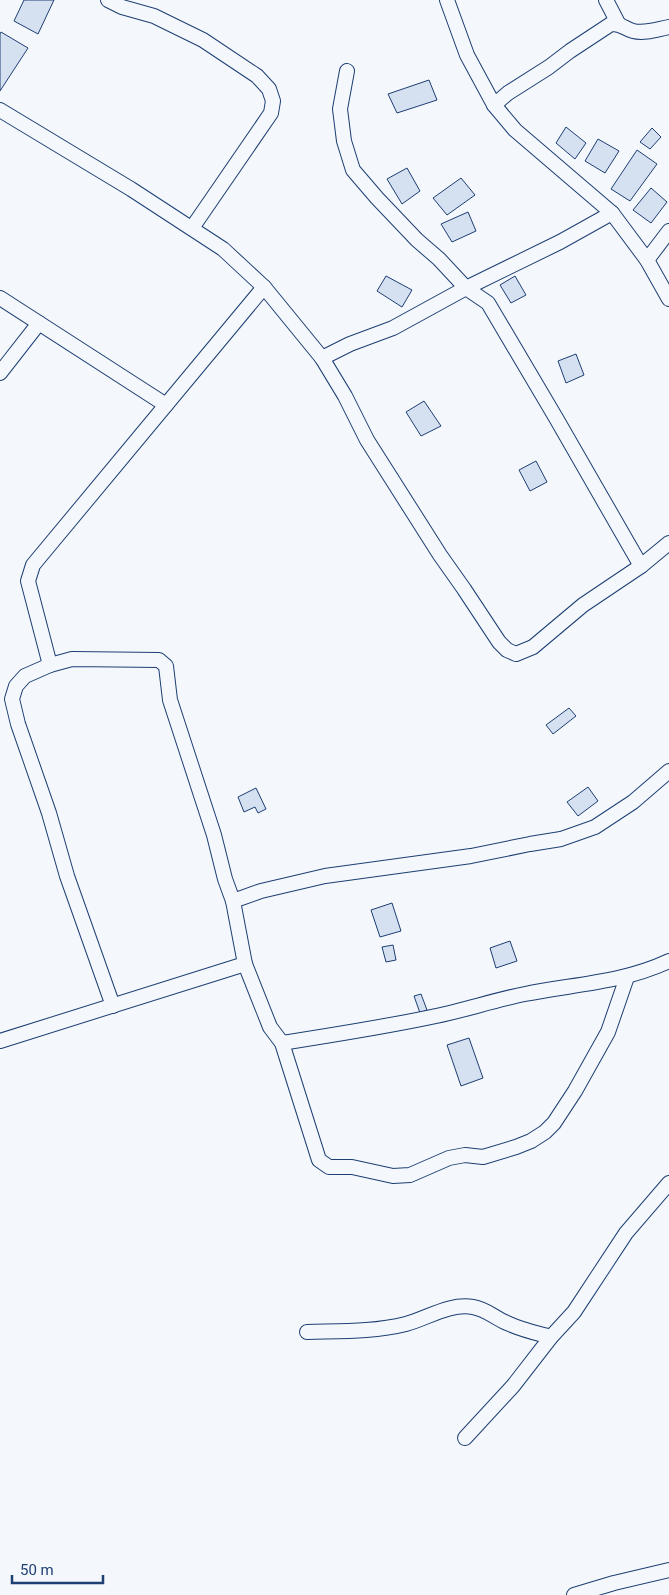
<svg xmlns="http://www.w3.org/2000/svg" width="669" height="1595" viewBox="0 0 669 1595" font-family="Roboto,sans-serif">
<style>
.building{fill:#d5e0f0;stroke:#1d3f73}
.lines{fill:none;stroke-linecap:round;stroke-linejoin:round}
.minor-casing{stroke:#1d3f73;stroke-width:16}
.minor{stroke:#f4f7fb;stroke-width:14}
</style>
<rect width="100%" height="100%" fill="#f4f7fb"/>
<g class="building">
<polygon points="24,0 54,0 38,34 14,21"/>
<polygon points="1,32 28,48 0,91 0,34"/>
<polygon points="429,80 437,100 397,113 388,94"/>
<polygon points="566,127 586,143 575,159 556,143"/>
<polygon points="652,128 661,137 650,149 640,142"/>
<polygon points="598,139 619,151 605,173 585,161"/>
<polygon points="637,150 657,164 630,201 611,189"/>
<polygon points="407,168 420,191 402,204 387,179"/>
<polygon points="461,178 475,195 447,215 433,198"/>
<polygon points="651,188 667,202 651,223 633,210"/>
<polygon points="468,212 476,231 452,242 441,224"/>
<polygon points="386,276 412,290 402,307 377,291"/>
<polygon points="515,276 526,295 511,303 500,285"/>
<polygon points="576,354 584,375 566,383 558,361"/>
<polygon points="424,401 441,426 421,436 406,412"/>
<polygon points="536,461 547,482 530,491 519,470"/>
<polygon points="569,708 576,716 553,734 546,725"/>
<polygon points="588,787 598,801 578,816 567,802"/>
<polygon points="256,788 266,809 258,813 255,807 244,812 238,797"/>
<polygon points="392,903 401,931 380,937 371,910"/>
<polygon points="510,941 517,961 496,968 490,948"/>
<polygon points="393,945 396,960 386,962 382,947"/>
<polygon points="421,994 427,1010 420,1013 414,996"/>
<polygon points="469,1038 483,1078 461,1086 447,1045"/>
</g>
<g class="lines">
<defs>
<g id="minor">
<polyline points="108,0 122,7 154,16 203,40 257,76 269,89 273,101 271,113 192,228"/>
<polyline points="447,0 467,55 494,105 515,130 612,213 647,260 669,299"/>
<polyline points="606,0 618,23"/>
<polyline points="347,71 340,109 344,141 353,170 377,198 417,240 439,259 466,288 488,303 556,418 641,566"/>
<path d="M494 105 508 93 549 67 570 51 611 24C621 23 625 29 633 31 645 34 658 29 669 27"/>
<polyline points="0,110 131,189 223,249 264,287 322,358 345,396 367,440 440,555 464,589 499,642 507,650 516,654 533,647 583,605 641,566 669,543"/>
<polyline points="647,260 669,231"/>
<polyline points="0,298 166,405"/>
<polyline points="322,358 350,344 393,328 466,288 560,242 612,213"/>
<polyline points="0,373 39,323"/>
<polyline points="50,665 28,581 33,565 264,287"/>
<polyline points="245,964 270,1027 282,1043 319,1160 329,1167 352,1167 393,1176 410,1175 449,1158 465,1155 483,1157 516,1147 531,1141 545,1132 554,1123 575,1091 608,1032 627,977"/>
<polyline points="113,1006 67,876 49,813 18,724 12,699 16,686 25,676 50,665 72,659 159,660 166,666 170,700 214,835 225,879 233,901 261,891 325,876 471,856 530,844 561,839 595,827 633,802 669,771"/>
<polyline points="0,1041 245,964 233,901"/>
<path d="M282 1043C333 1035 385 1027 436 1016 465 1010 495 1000 525 994 574 984 622 983 669 961"/>
<path d="M307 1332C340 1331 374 1332 406 1324 428 1318 449 1303 473 1307 486 1309 495 1318 507 1323 522 1330 536 1333 551 1337"/>
<polyline points="465,1438 513,1386 551,1337 574,1312 626,1233 669,1183"/>
<polyline points="574,1595 614,1583 669,1570"/>
</g>
</defs>
<use href="#minor" class="minor-casing"/>
<use href="#minor" class="minor"/>
</g>
<path d="M12 1575v8h91v-8" fill="none" stroke="#1d3f73" stroke-width="2.5"/>
<text x="20" y="1575" font-size="15" fill="#1d3f73" stroke="#f4f7fb" stroke-width="4" paint-order="stroke">50 m</text>
</svg>
